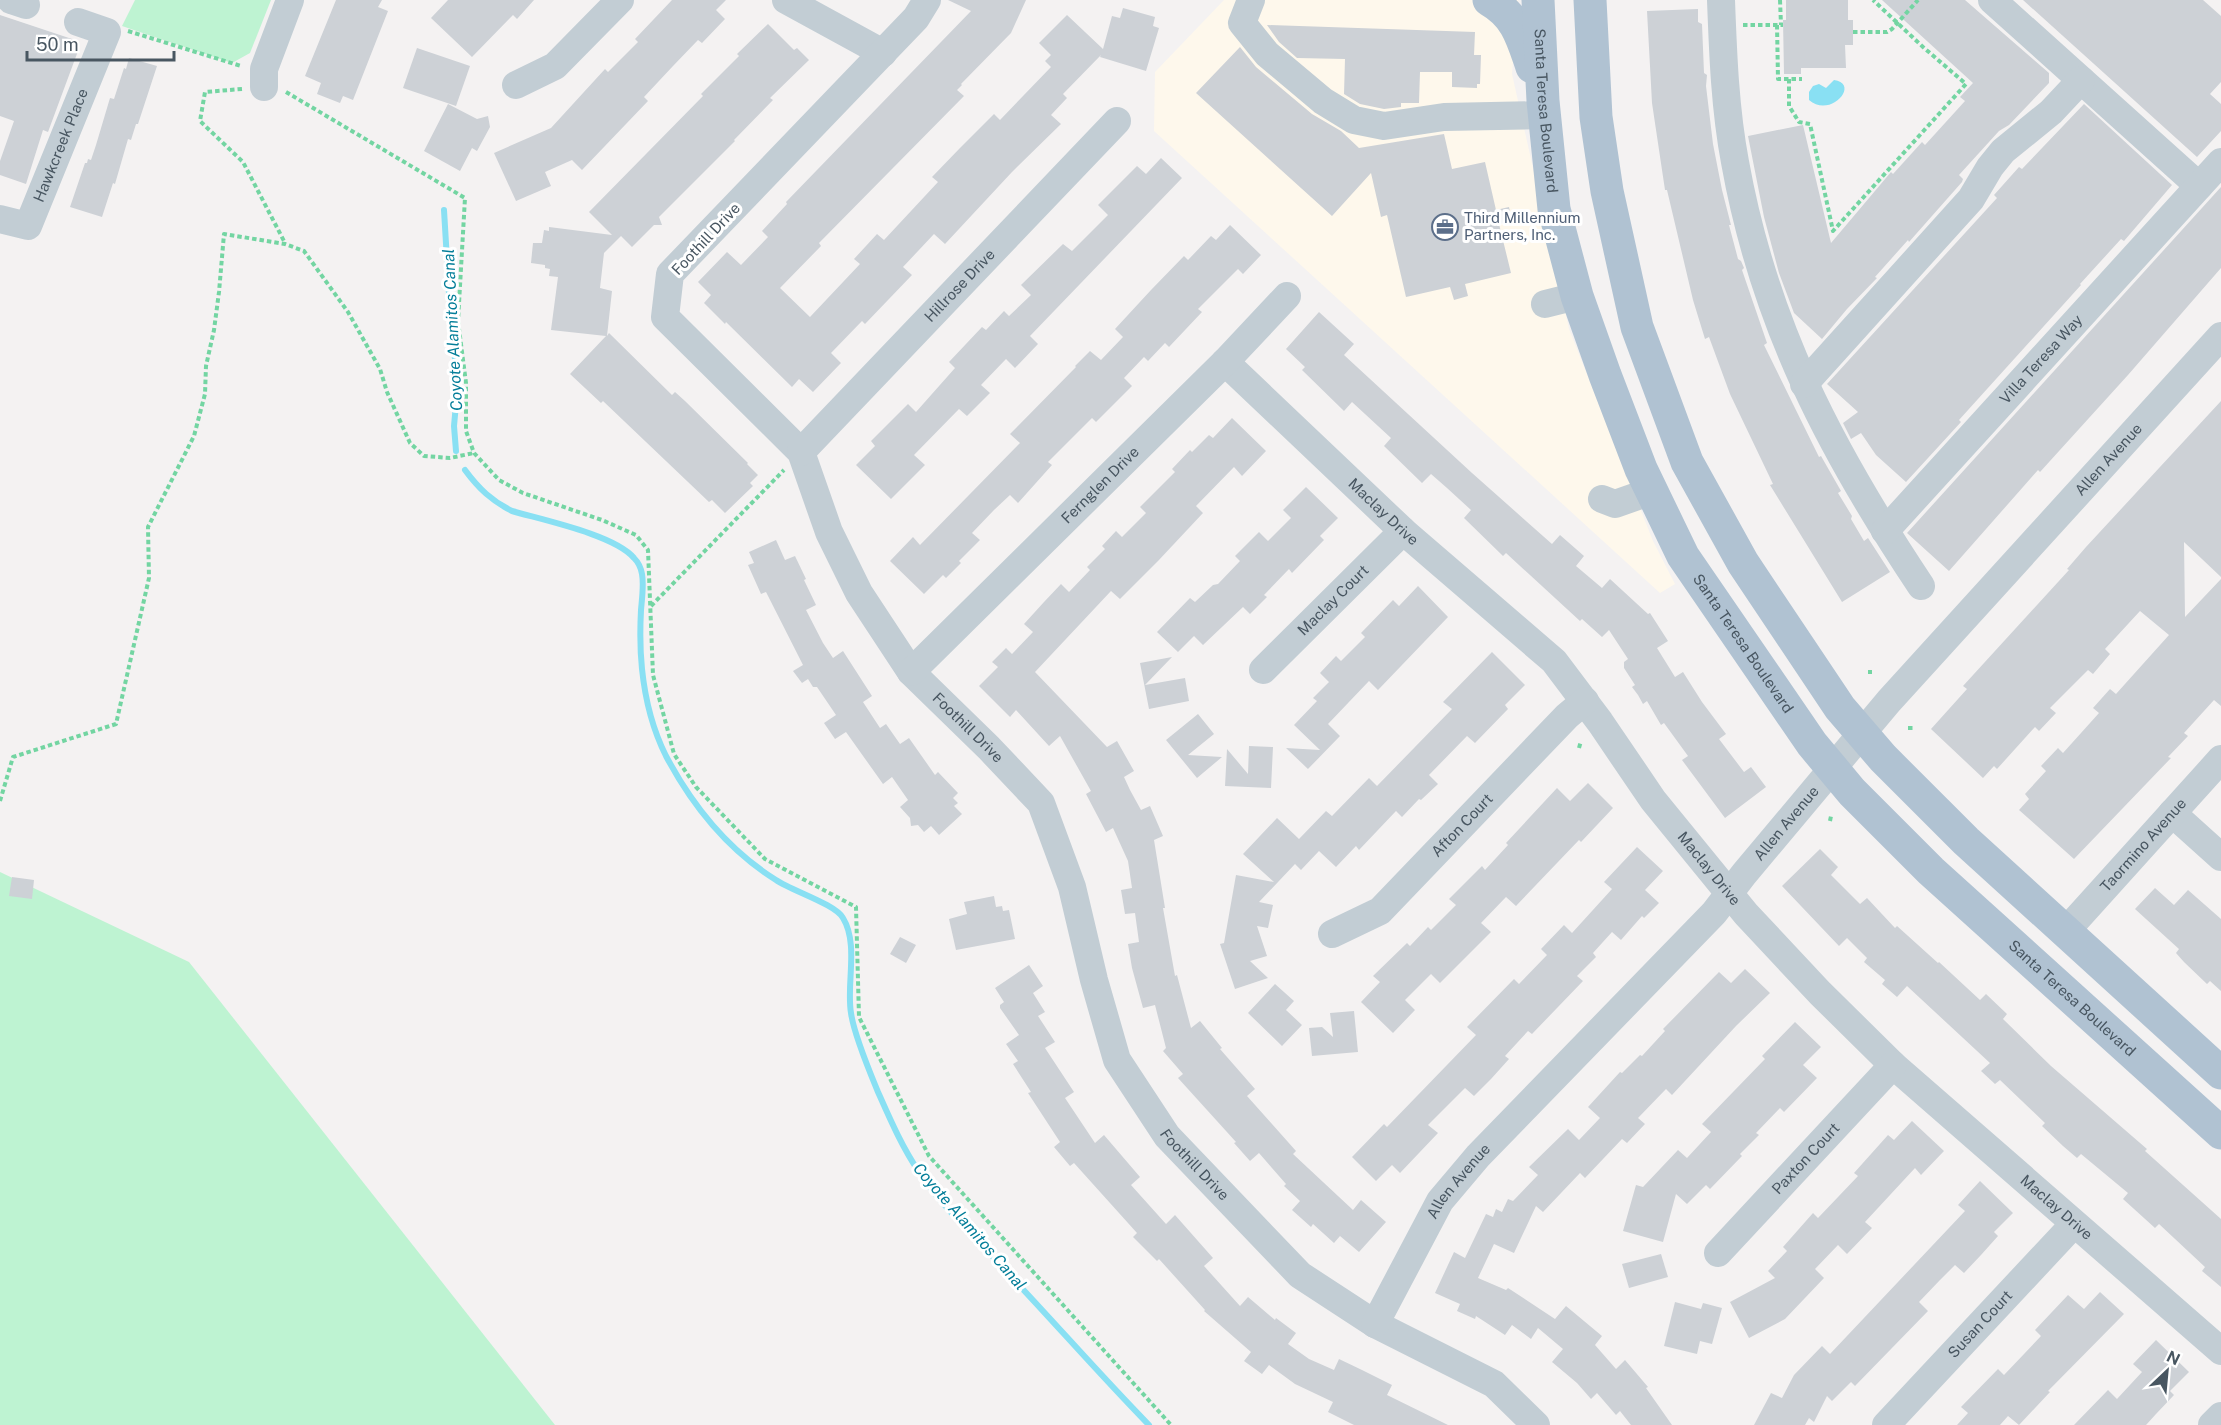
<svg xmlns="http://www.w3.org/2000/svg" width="2221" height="1425" viewBox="0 0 2221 1425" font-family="'Public Sans',sans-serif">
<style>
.commercial{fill:#fef8ec}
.green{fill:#bef3d2}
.water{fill:#89e0f3}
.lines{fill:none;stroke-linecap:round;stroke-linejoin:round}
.stream{stroke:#89e0f3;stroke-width:6}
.building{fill:#cdd1d6}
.path{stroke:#73d5a2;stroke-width:4;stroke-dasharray:4.5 3;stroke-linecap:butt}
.minor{stroke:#c2cdd4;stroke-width:28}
.major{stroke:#b0c2d2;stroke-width:33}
.labels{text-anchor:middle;stroke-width:6;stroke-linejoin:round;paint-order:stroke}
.street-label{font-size:15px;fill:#485661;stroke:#fff}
.service-label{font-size:15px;fill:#4e5e75;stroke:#fff;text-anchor:start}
.water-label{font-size:16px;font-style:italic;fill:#047e99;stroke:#fff}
</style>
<rect width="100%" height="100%" fill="#f4f2f2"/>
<polygon class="commercial" points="1224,0 1518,0 1512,74 1569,329 1653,541 1675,584 1660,593 1154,131 1155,72"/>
<g class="green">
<polygon points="135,0 271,0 250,53 232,63 122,26"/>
<polygon points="0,872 189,962 555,1425 0,1425"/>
</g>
<path class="water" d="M1834 80C1861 84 1830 119 1809 100V92L1813 86 1819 84 1826 88Z"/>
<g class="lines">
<g class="stream">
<polyline points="444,210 451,327 458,382 454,426 456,451"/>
<path d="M465 470C479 489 492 501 512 511 543 520 615 535 634 558 638 562 641 568 642 574 644 585 642 598 641 610 640 629 640 650 642 669 645 698 653 730 666 756 692 805 728 850 776 880 792 891 835 904 843 918 859 944 846 985 851 1013 854 1035 869 1070 878 1092 890 1119 902 1147 919 1172 947 1213 985 1247 1018 1284 1062 1331 1104 1379 1149 1425"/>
</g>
</g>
<g class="building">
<polygon points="336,0 382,0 378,7 388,11 353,100 343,96 340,103 317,94 321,83 305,76"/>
<polygon points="448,0 534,0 517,19 513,15 472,57 431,18"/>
<polygon points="672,0 726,0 716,10 725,19 702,43 698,40 673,66 644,97 648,101 582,170 572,160 545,172 551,186 516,201 494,153 551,128 605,69 608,72 638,42 635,39"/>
<polygon points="948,0 1026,0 1011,33 961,84 962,85 957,90 964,96 819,243 821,246 780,288 810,317 860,264 854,259 877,234 884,240 938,182 932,177 960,148 994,114 1000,120 1051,67 1045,61 1051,55 1039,43 1067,15 1103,49 1112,16 1120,18 1123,8 1155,17 1153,26 1159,28 1146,71 1100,57 1101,55 1063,94 1067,98 1051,115 1061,124 1012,172 945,244 934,234 903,267 912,275 865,324 862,321 831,353 841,363 813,392 799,379 792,387 726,322 725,324 704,303 711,295 698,282 727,252 741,265 768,237 762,231 787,204 786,202 971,11"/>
<polygon points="1786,0 1848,0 1848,20 1853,20 1853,45 1845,45 1846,68 1801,68 1801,74 1784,74 1783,20 1786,20"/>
<polygon points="1882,0 1965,0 2049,73 2049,83 2009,125 1999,131 1959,175 1963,179 1962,182 1909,242 1908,240 1875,277 1877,278 1847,309 1822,339 1794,313 1779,273 1764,217 1748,136 1803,125 1831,243 1891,172 1893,174 1922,142 1925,145 1965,101 1960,97 1973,83"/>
<polygon points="2023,0 2203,0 2221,16 2221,82 2210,94 2221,104 2221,131 2197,157"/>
<polygon points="1698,9 1698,22 1702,24 1704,73 1707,75 1706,86 1713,144 1722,190 1731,225 1729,225 1738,259 1741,261 1744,268 1742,270 1767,343 1764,345 1819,457 1821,456 1841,491 1838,493 1852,516 1851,519 1864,541 1868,538 1890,572 1842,602 1770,485 1773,484 1730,394 1709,337 1705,339 1693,300 1667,190 1665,190 1652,103 1647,11"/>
<polygon points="0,15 75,40 72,49 78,51 48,132 43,130 26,184 0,175 0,161 14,121 0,116"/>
<polygon points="768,24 794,50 797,48 809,60 770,98 773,100 734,140 735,141 659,217 662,225 654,225 632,247 621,236 604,253 600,288 612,291 607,336 609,333 672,395 675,392 685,401 748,463 747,464 758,475 750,483 753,486 725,513 712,500 709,502 603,401 601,403 570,374 606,336 551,330 558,277 549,276 550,269 545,268 545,265 531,263 533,243 542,243 544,230 549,231 549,227 612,235 589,212 703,96 701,94 739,56 737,54"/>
<polygon points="1267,25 1475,32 1474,55 1481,55 1480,84 1477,84 1477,88 1452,87 1452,72 1420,72 1419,103 1401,103 1401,107 1384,109 1360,104 1344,94 1345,59 1297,58 1279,42"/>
<polygon points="1240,47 1256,67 1312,114 1341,131 1359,148 1444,134 1452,169 1485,162 1496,210 1509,207 1512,221 1499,224 1511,273 1465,284 1468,296 1454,300 1450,287 1406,297 1387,215 1381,217 1371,173 1332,216 1196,93"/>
<polygon points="417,48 470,66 456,106 403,88"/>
<polygon points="129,58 157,66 138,124 136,124 131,140 128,139 115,184 113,183 102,217 70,207 85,163 87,163 88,159 91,160 96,145 110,98 114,99 124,68 126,69"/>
<polygon points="448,104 477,119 488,116 490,127 477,151 472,148 460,171 424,151"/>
<polygon points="2084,104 2172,185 2124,241 2121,239 2080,284 2081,285 1959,420 1961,422 1906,482 1876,455 1861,433 1851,439 1843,423 1858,412 1827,384 1997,198 1994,195 2019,167 2022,169"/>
<polygon points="1161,158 1182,178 1030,336 1038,344 1015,368 1006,359 981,385 990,393 967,416 959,409 914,455 925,465 891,499 856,465 875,446 871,441 908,404 916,412 955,368 949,362 982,327 986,330 1004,311 1009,316 1031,295 1021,285 1063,244 1072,251 1108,215 1098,205 1137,166 1146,174"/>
<polygon points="2221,187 2221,268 2128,375 2040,472 2038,470 1949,571 1907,533"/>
<polygon points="1230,225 1261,255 1243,274 1238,269 1198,309 1202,312 1169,347 1165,343 1148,361 1144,357 1124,378 1132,386 1096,422 1092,418 1048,462 1052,465 1018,503 1010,495 994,510 972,533 980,540 959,561 961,563 946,578 943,575 924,594 890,561 913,537 920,545 1020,443 1010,434 1076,367 1075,366 1090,351 1101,360 1123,337 1115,329 1151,290 1184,256 1188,260 1211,236 1216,240"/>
<polygon points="1319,312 1354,344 1344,355 1472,473 1552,544 1560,535 1584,556 1576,566 1602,588 1610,579 1648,614 1650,613 1668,641 1657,648 1675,677 1683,672 1702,702 1726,734 1719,739 1744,772 1751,767 1766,787 1725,818 1682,760 1688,756 1664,723 1661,725 1647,701 1643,704 1638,695 1632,687 1635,685 1624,668 1624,662 1628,659 1609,630 1602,637 1582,619 1580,621 1506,553 1503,556 1464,518 1471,510 1447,488 1431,474 1422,483 1384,446 1391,438 1352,402 1344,411 1302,370 1305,367 1286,349"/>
<polygon points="2221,401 2221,577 2184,542 2185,617 2221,579 2221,706 2214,700 2184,733 2188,736 2168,757 2171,758 2074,859 2019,810 2029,799 2025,794 2046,771 2041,766 2058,748 2063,753 2099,713 2093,708 2110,689 2116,694 2169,635 2140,611 2105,649 2110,654 2093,674 2088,670 2050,708 2056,713 2039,731 2035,727 1997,769 1994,766 1983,778 1931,729 1967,689 1963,686 2069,570 2067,569 2086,547"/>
<polygon points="1232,418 1266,451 1242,476 1234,467 1196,506 1203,513 1158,561 1120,599 1111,591 1035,672 1107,747 1117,741 1134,771 1124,777 1130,790 1141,810 1150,806 1163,836 1154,840 1165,908 1163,908 1175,976 1177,975 1191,1028 1200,1021 1222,1048 1220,1049 1255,1089 1247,1096 1296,1151 1293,1154 1353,1210 1361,1200 1386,1222 1359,1252 1340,1236 1334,1243 1313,1224 1311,1227 1292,1210 1300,1201 1284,1186 1286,1184 1259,1153 1250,1161 1234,1143 1236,1142 1178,1078 1183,1074 1163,1051 1166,1048 1155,1005 1143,1008 1132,968 1128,944 1139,942 1135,913 1125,914 1121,890 1132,888 1128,861 1113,828 1106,832 1086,794 1091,791 1060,736 1049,746 1016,710 1010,717 979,686 998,667 992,662 1006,648 1012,654 1033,632 1024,624 1044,602 1061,584 1069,592 1090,570 1087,567 1105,549 1102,546 1116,531 1122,537 1146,513 1140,507 1175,472 1172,469 1190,450 1192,452 1209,435 1213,438"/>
<polygon points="1306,487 1338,518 1320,536 1324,540 1292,573 1289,569 1264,595 1267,597 1250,614 1243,607 1203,645 1194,636 1178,652 1157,632 1190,598 1195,602 1213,585 1218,584 1240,561 1235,556 1259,532 1268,541 1291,518 1283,510"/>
<polygon points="776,540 785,560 795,556 806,579 804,580 816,605 806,610 823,643 833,658 843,651 872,696 863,702 880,728 886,724 900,744 909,738 935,775 938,772 958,793 953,798 958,803 954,806 962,814 939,835 931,826 924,832 918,825 911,826 910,818 900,807 908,800 892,777 883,784 846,732 835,739 824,723 836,715 817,687 813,687 808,679 802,683 793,671 803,665 766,592 761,594 748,565 754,563 749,552"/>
<polygon points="1418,586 1448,617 1378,690 1369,681 1328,724 1340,736 1308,769 1286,748 1320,750 1294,725 1317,701 1313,698 1329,682 1320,673 1336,656 1341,661 1365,637 1361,633 1393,600 1399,606"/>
<polygon points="1492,652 1525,685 1505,705 1508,709 1475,743 1467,736 1429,775 1438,784 1421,800 1419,799 1402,817 1396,811 1359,850 1356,846 1336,867 1319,851 1301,870 1295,864 1259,902 1273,905 1268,928 1257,926 1267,956 1250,961 1268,978 1235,989 1220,944 1224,943 1236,875 1274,882 1243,854 1277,818 1299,839 1326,811 1332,816 1369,778 1377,786 1452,709 1443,702"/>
<polygon points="1172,657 1145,685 1185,678 1189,701 1149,709 1140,663"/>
<polygon points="1198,714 1214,734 1188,755 1222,757 1197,778 1166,740"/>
<polygon points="1249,746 1273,747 1271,788 1225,786 1227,749 1248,774"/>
<polygon points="1588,783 1613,808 1581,842 1579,840 1516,906 1506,897 1481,923 1491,932 1440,983 1431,974 1405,1000 1415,1010 1393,1033 1361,1002 1380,982 1373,976 1407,943 1410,946 1428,927 1431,930 1456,905 1449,899 1482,866 1485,870 1508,845 1506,843 1557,788 1570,801"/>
<polygon points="1637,847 1663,871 1645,890 1659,903 1644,918 1642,916 1621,940 1612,932 1593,953 1596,957 1577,976 1583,981 1532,1034 1528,1031 1505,1056 1509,1059 1491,1079 1474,1096 1465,1088 1428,1125 1438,1133 1400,1173 1392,1165 1376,1181 1352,1157 1384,1124 1387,1127 1476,1035 1467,1027 1514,979 1519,984 1547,955 1541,949 1564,925 1572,933 1612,889 1604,882"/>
<polygon points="1820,849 1838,867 1831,875 1860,904 1867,898 1895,928 1897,926 1938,963 1939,962 1980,1000 1986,994 2007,1014 2003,1019 2051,1066 2147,1149 2145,1151 2221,1219 2221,1287 2202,1271 2205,1267 2159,1224 2155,1228 2123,1199 2128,1193 2081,1154 2077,1158 2063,1146 2042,1126 2045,1123 2000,1080 1995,1084 1981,1071 1990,1063 1907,986 1897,997 1882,984 1885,980 1864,962 1867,958 1847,938 1839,946 1782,886"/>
<polygon points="12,877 34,880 32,899 9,896"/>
<polygon points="2155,888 2174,905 2188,890 2221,919 2221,991 2210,981 2207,984 2184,962 2176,953 2179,949 2135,909"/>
<polygon points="994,896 996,907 1002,906 1003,911 1009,910 1015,939 956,950 949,919 967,914 964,902"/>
<polygon points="900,937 916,945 906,963 890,954"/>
<polygon points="1029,965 1043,986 1033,993 1045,1012 1038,1016 1055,1042 1045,1048 1074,1092 1065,1098 1095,1143 1104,1135 1140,1177 1131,1185 1166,1224 1175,1215 1213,1258 1204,1266 1240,1306 1248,1297 1275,1320 1276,1318 1296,1333 1288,1344 1309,1359 1334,1370 1339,1359 1362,1370 1392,1385 1387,1395 1448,1425 1354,1425 1328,1412 1333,1402 1295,1384 1269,1365 1262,1374 1244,1361 1251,1352 1204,1311 1205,1310 1159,1259 1157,1261 1133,1237 1137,1233 1074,1163 1070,1166 1054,1147 1060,1142 1028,1093 1031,1092 1013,1064 1018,1061 1006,1044 1019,1035 1000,1008 1000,1005 1004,1002 995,988"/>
<polygon points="1745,969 1770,993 1736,1026 1672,1095 1666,1089 1638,1118 1645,1124 1627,1143 1622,1139 1585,1178 1580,1173 1543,1212 1536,1206 1514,1253 1494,1244 1478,1278 1506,1290 1508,1288 1555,1319 1566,1306 1602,1336 1595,1345 1616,1369 1625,1360 1648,1387 1646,1388 1672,1425 1631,1425 1620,1411 1616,1415 1597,1393 1591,1399 1577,1383 1552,1362 1563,1349 1538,1328 1531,1339 1512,1325 1505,1335 1476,1316 1475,1319 1457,1311 1460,1304 1435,1293 1454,1252 1465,1258 1486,1214 1493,1217 1496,1209 1502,1212 1508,1199 1513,1201 1538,1175 1529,1167 1568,1129 1579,1140 1600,1118 1588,1107 1620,1072 1622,1073 1640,1055 1642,1056 1665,1031 1663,1029 1719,972 1731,983"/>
<polygon points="1275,984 1294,1001 1286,1010 1302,1025 1282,1046 1248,1013"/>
<polygon points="1354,1011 1358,1052 1312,1056 1309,1028 1322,1027 1333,1037 1330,1013"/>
<polygon points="1795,1022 1821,1047 1803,1065 1817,1078 1784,1112 1780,1108 1756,1133 1759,1135 1740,1154 1742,1156 1710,1189 1706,1185 1687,1204 1676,1194 1663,1242 1623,1231 1636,1185 1643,1187 1678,1150 1687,1158 1711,1132 1702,1124 1765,1059 1762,1056"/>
<polygon points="1912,1121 1944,1151 1921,1175 1915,1168 1865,1222 1872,1228 1847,1254 1838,1245 1815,1269 1824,1278 1785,1319 1749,1338 1730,1302 1775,1278 1768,1271 1787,1251 1783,1247 1813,1213 1818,1218 1858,1176 1854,1173 1888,1135 1894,1140"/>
<polygon points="1980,1181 2013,1213 1994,1232 1998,1236 1981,1255 1964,1273 1955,1265 1940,1280 1919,1302 1928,1311 1855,1386 1851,1382 1832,1401 1827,1396 1814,1422 1809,1418 1805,1425 1754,1425 1771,1393 1782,1398 1794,1375 1822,1346 1830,1354 1965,1211 1958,1205"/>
<polygon points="1661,1254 1668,1277 1629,1288 1622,1264"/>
<polygon points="2100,1292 2124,1314 2048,1391 2050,1392 2019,1425 2008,1416 2000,1425 1957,1425 1968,1413 1961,1407 1998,1369 2004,1375 2041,1336 2035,1330 2068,1295 2084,1309"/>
<polygon points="1675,1302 1701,1309 1703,1303 1722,1308 1712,1344 1700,1341 1697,1354 1664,1346"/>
<polygon points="2156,1340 2189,1372 2170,1391 2174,1395 2156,1414 2146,1425 2074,1425 2108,1390 2117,1399 2142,1372 2133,1364"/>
</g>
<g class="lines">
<g class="path">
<polyline points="1780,0 1781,25"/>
<polyline points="1743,25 1783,25"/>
<polyline points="1777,25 1778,79 1802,79"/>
<polyline points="128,31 241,66"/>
<polyline points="1853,32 1887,32 1892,29 1918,0"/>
<polyline points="1789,79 1789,106 1799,122 1810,124 1833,231 1966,84 1923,47 1873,0"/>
<polyline points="242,89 205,92 200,121 243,162 285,243"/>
<polyline points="286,92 465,198 458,321 466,383 466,431 474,453 499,480 523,493 602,520 636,535 648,550 653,675 674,754 696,787 765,859 856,907 859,1017 929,1156 1171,1425"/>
<polyline points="651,606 784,470"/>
<polyline points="1870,674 1870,670"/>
<polyline points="1908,728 1913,728"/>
<polyline points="1579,748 1581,741"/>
<polyline points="0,801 13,757 116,724 149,578 148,527 194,436 205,394 206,366 214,330 219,292 224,234 285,244 304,251 348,312 380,369 387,392 410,443 424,456 450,458 474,453"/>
<polyline points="1830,821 1831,816"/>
</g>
<g class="minor">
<polyline points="11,0 26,5"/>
<polyline points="786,0 883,53"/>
<path id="s1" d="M927 0 916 18 670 274 665 317 801 452 829 532 859 593 911 672 989 748 1041 803 1072 887 1094 980 1117 1060 1167 1136 1300 1275 1375 1324 1494 1384 1536 1425"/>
<polyline points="1251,0 1242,23 1267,54 1323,101 1354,120 1384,126 1444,117 1545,115"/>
<path d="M1721 0C1723 54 1725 109 1735 162 1764 324 1831 451 1921 586"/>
<polyline points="1992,0 2199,186"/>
<polyline points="516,85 555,66 620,0"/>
<polyline points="264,87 264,69 290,0"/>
<path id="s2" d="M0 219 28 226 107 32 78 22"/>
<polyline points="1545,304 1577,296"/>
<path id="s3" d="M1225 362 1403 531 1554 661 1600 722 1653 800 1746 914 1820 993 1893 1065 2221 1351"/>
<polyline points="1804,384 1971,199 1990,167 2003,151 2051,112 2081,80"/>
<path id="s4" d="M801 452 1117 121"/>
<polyline points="1602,499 1615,504 1652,491"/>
<path id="s5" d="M1885 531 2221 162"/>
<path id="s6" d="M1263 670 1403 531"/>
<path id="s7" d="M911 672 1225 362 1287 296"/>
<polyline points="2172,813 2221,857"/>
<path id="s8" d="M2065 932 2221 759"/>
<path id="s9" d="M1332 934 1380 911 1567 716 1585 701"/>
<path id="s10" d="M1718 1253 1893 1065"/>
<path id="s11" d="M1375 1324 1440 1201 1478 1156 1714 913 1744 874 1889 701 2221 336"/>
<path id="s12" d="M1886 1425 2074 1224"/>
<polyline points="2212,1425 2221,1416"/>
</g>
<g class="major">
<path d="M1489 0C1517 16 1522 38 1532 67"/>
<path id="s13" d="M1538 0 1543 101 1554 209 1577 296 1605 375 1641 469 1683 556 1812 744 1852 792 1931 871 2221 1133"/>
<polyline points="1590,0 1596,117 1607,191 1637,327 1687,462 1743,563 1840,708 1883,758 1966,841 2221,1073"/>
</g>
</g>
<defs>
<symbol id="office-ring" viewBox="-11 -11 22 22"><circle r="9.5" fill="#fff" stroke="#5c6f8a" stroke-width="1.5"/><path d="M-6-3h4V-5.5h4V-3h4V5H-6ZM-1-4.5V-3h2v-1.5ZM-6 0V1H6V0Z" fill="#5c6f8a"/></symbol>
</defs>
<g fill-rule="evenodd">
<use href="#office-ring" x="1430" y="212" width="30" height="30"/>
</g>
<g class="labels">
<g class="street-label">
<text dy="5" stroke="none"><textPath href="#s13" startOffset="111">Santa Teresa Boulevard</textPath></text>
<text dy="5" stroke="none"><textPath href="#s2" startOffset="116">Hawkcreek Place</textPath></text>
<text transform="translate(706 239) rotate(-47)" y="5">Foothill Drive</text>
<text dy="5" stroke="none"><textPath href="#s4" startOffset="230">Hillrose Drive</textPath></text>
<text dy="5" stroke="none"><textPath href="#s5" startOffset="232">Villa Teresa Way</textPath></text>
<text dy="5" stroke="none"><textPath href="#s11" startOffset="1138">Allen Avenue</textPath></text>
<text dy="5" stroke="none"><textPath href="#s7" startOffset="266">Fernglen Drive</textPath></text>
<text dy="5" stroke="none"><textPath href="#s3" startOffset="218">Maclay Drive</textPath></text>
<text dy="5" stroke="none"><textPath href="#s6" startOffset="99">Maclay Court</textPath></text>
<text dy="5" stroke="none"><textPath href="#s13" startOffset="687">Santa Teresa Boulevard</textPath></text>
<text dy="5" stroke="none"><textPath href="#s1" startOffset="938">Foothill Drive</textPath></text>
<text dy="5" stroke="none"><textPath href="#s11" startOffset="652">Allen Avenue</textPath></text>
<text dy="5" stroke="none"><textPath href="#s9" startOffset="172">Afton Court</textPath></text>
<text dy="5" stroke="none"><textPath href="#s8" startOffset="117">Taormino Avenue</textPath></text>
<text dy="5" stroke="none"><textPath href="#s3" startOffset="704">Maclay Drive</textPath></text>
<text dy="5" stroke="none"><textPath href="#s13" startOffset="1173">Santa Teresa Boulevard</textPath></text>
<text dy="5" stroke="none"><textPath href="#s10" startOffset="129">Paxton Court</textPath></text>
<text dy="5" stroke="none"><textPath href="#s1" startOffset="1442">Foothill Drive</textPath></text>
<text dy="5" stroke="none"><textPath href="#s11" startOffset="166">Allen Avenue</textPath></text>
<text dy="5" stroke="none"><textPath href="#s3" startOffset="1190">Maclay Drive</textPath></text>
<text dy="5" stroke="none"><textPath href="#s12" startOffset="138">Susan Court</textPath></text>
</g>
<g class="service-label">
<text x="1464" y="223">Third Millennium<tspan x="1464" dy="17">Partners, Inc.</tspan></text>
</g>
<g class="water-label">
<text transform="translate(452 330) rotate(-93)" y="6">Coyote Alamitos Canal</text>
<text transform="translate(970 1226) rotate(49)" y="6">Coyote Alamitos Canal</text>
</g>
</g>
<g transform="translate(2167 1371) rotate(26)" stroke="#ffffff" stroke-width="4.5" paint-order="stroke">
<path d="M0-4.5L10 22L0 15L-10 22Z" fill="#485661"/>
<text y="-9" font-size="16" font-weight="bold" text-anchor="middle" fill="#485661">N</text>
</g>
<path d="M27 51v9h147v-9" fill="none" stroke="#485661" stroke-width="3"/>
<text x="36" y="51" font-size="18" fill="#485661" stroke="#ffffff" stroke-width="4.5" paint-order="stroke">50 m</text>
</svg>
